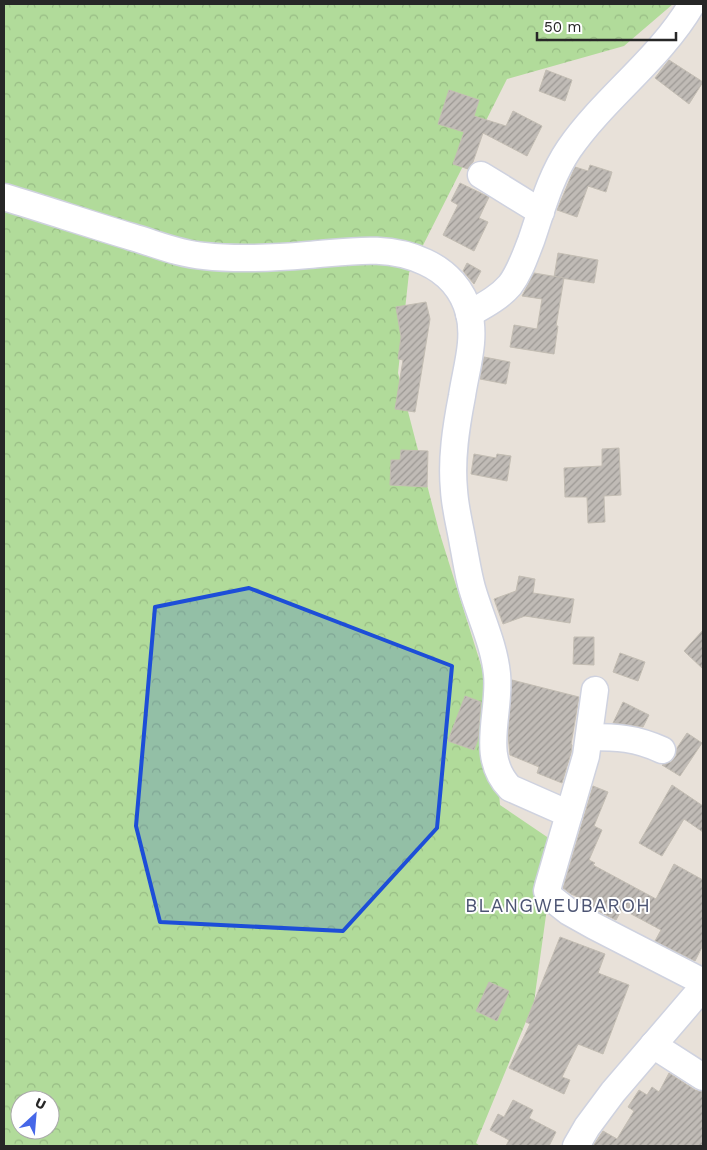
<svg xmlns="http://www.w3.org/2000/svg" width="707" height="1150" viewBox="0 0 707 1150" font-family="'Work Sans',sans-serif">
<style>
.forest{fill:url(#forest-crowns);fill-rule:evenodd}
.building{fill:url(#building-hatch);stroke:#c3bdb3}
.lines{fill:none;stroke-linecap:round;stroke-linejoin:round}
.minor-casing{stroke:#cfd2df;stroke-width:29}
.minor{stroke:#fff;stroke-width:26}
.marked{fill:#1d4ed8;fill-opacity:0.2;stroke:#1d4ed8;stroke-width:4;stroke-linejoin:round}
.labels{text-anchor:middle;stroke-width:4;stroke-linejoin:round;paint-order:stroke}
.quarter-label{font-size:19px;letter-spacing:1px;fill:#4c5473;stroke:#fff}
</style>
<defs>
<pattern id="forest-crowns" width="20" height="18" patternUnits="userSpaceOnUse" patternTransform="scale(1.25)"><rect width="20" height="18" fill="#b1db9a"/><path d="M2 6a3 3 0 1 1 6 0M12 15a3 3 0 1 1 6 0" fill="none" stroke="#98bc85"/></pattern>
<pattern id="building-hatch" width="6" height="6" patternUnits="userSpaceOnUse" patternTransform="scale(1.25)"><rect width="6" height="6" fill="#c0bbb6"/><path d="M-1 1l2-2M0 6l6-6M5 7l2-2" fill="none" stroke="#9c9894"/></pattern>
</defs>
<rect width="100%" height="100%" fill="#e8e1d9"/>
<path class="forest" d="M4 4H673L624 46 507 79 409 273 398 373 439 531 491 697 500 805 556 843 534 1002 476 1143 480 1146H4ZM20 1100H50V1130H20Z"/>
<g class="building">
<polygon points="669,60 703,82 689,104 655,78"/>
<polygon points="546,70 572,80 565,101 539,91"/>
<polygon points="449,90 479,100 474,116 506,126 513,111 542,126 527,156 483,133 473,162 468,169 453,164 464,132 438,124"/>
<polygon points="590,165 612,172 606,192 588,186 577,217 557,210 575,167 588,171"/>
<polygon points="460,183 489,197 479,218 488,222 474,251 443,235 458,205 451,201"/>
<polygon points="558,253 598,260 594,283 554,277"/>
<polygon points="467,263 481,271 474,284 463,271"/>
<polygon points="534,273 564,278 556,326 558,326 554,354 510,347 514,325 537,329 542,299 522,296"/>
<polygon points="426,302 430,319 415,412 395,409 403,360 398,359 401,337 396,307"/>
<polygon points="484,357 510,362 506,384 480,379"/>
<polygon points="619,448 621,495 604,496 605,522 588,523 587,497 565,497 564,468 602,466 602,449"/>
<polygon points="401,450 428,451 427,487 390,485 391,460 400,460"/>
<polygon points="474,454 496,458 497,454 511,456 507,481 471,474"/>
<polygon points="519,576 535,579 533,593 574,599 570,623 525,616 503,624 494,599 516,591"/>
<polygon points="703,630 703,669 684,651"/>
<polygon points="574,637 594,637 594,665 573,664"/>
<polygon points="620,653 645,662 638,681 613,672"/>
<polygon points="512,680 579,697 571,744 572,745 571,753 562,783 537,773 539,767 510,755 508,734"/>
<polygon points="465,696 481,702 478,739 474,750 448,741"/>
<polygon points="623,702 649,715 643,727 613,723"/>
<polygon points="687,733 702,743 680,776 662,765 671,762 676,756 677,748"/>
<polygon points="672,785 703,806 703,832 684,819 662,856 639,843"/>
<polygon points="593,786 608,792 594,826 602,830 589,860 595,863 593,865 656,899 674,864 703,880 703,945 695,961 655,941 661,930 622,909 616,920 592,908 594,904 571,894 563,888"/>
<polygon points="560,937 605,954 598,973 629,985 603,1054 578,1044 562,1077 570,1080 564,1094 509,1068 530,1024 526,1022"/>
<polygon points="489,982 509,991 497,1021 476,1011"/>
<polygon points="669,1073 695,1090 703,1092 703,1146 593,1146 603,1131 617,1139 634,1111 628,1107 639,1090 647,1095 652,1087 659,1092"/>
<polygon points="513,1100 533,1110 529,1118 556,1132 549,1146 506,1146 509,1140 490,1130 498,1114 504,1117"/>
</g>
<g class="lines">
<defs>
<g id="minor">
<polyline points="481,175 541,212"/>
<path d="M4 197C47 210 89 224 132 237 156 244 179 254 204 256 239 260 274 258 308 255 348 252 387 244 425 262 447 272 463 290 469 313 476 340 466 369 462 396 456 427 451 459 454 490 455 508 460 526 463 544 466 559 468 574 472 588 480 616 494 644 497 674 501 713 479 756 510 788L569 814 549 883 547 891 550 897 569 912 594 926 703 982"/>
<path d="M469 314C483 306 499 298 510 285 520 272 525 256 531 241 542 209 550 177 569 149 605 97 660 59 692 4"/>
<path d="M589 737C617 737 636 738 662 750"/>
<polyline points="569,814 586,756 595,690"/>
<polyline points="653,1045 703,1077"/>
<polyline points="576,1146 587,1127 613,1092 703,987"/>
</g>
</defs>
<use href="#minor" class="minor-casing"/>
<use href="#minor" class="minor"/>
</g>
<path class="marked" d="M249 588 452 666 437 828 343 931 160 922 136 826 155 607Z"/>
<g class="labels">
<g class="quarter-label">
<text x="558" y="912">BLANGWEUBAROH</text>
</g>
</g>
<rect width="707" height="1150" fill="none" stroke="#272727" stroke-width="10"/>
<g transform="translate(35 1115) rotate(26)"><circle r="24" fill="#ffffff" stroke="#a9a9a9"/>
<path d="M0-4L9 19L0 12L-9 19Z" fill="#4667e8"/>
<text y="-8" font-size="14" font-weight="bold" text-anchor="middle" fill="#272727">U</text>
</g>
<path d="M537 32v8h139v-8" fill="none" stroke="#272727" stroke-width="2.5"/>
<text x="544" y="32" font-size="15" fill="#272727" stroke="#ffffff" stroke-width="4" paint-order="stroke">50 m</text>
</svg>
